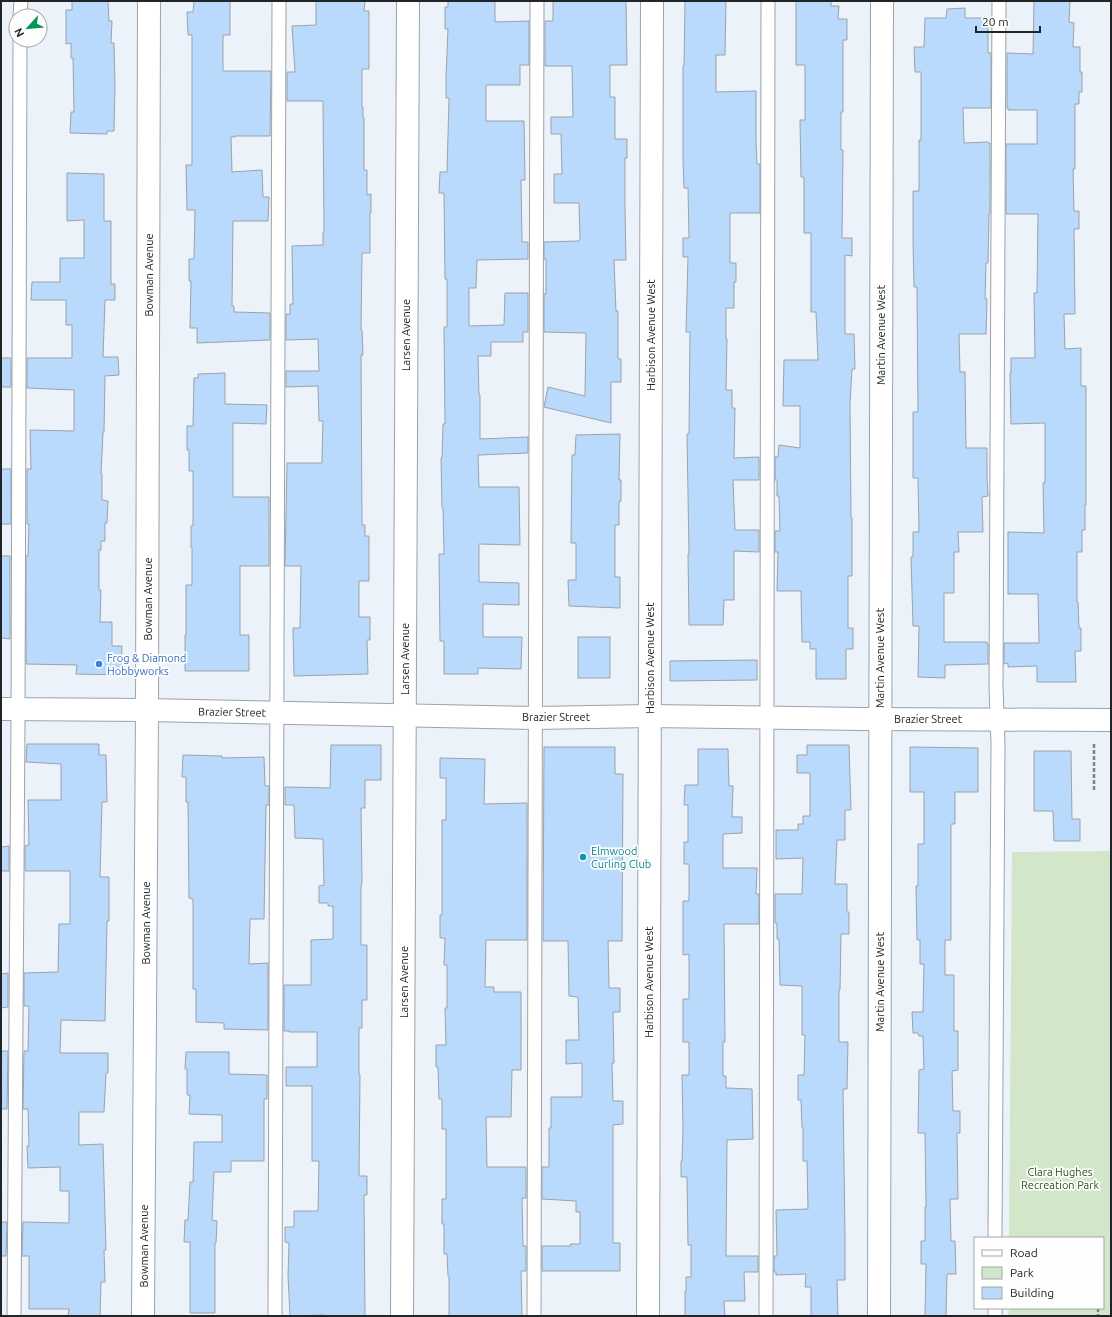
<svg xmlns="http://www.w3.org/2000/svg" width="1112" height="1317" viewBox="0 0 1112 1317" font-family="Ubuntu,sans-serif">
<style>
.green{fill:#d2e7ca}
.building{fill:#b9dafc;stroke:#9ba2a9}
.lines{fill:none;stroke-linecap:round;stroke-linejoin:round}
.lane-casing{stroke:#9ca3aa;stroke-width:15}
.street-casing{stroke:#9ca3aa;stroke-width:24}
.path{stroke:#7e8388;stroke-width:2.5;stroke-dasharray:4 2;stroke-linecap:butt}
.lane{stroke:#fff;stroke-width:13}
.street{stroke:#fff;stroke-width:22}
.shop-dot{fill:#3f7fe0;stroke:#fefefe;stroke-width:1.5}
.culture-dot{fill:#0f9aa8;stroke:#fefefe;stroke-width:1.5}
.labels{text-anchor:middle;stroke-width:3.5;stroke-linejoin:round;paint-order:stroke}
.street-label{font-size:11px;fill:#222527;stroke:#fefefe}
.shop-label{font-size:11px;fill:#366cbe;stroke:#fefefe;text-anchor:start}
.culture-label{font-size:11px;fill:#0d838f;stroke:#fefefe;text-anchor:start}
.park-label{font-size:11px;fill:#2c4f1d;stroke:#fefefe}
</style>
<rect width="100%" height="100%" fill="#ebf2fa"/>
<polygon class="green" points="1111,849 1111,1316 1008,1316 1009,1308 1103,1308 1103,1238 1009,1238 1012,852 1109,851"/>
<g class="building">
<polygon points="72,1 108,1 109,21 112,21 111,43 114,43 115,85 114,131 107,131 107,134 70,133 71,112 74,112 73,58 71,58 71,43 66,44 66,10 72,10"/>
<polygon points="194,1 230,1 230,35 223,35 223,71 271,71 270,136 235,136 235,137 231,137 232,172 262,170 263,197 269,197 268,221 233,221 232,306 234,306 234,312 270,313 270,340 197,343 197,328 190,328 191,281 189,281 189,259 194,259 195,210 187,210 186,165 192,165 192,35 188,35 187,12 193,12"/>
<polygon points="316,1 365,1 364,11 369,11 369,69 362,69 362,107 363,107 363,118 364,118 364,170 367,170 367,195 371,194 371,213 370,213 370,253 362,253 361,330 362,330 363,355 361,355 362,525 365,525 365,536 369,536 369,581 359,581 359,617 370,617 370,640 367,640 368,674 294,676 293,628 300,628 301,566 285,566 287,463 322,463 322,458 323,421 319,421 318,386 286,387 286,371 319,371 318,339 286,340 286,314 290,314 290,304 293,304 292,246 323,245 323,232 324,232 323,101 287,101 287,72 295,72 292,26 316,25"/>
<polygon points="448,1 495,1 495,22 529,21 529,65 520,65 520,85 486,85 486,121 524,121 525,180 521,180 522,242 528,242 528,259 477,260 476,288 469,288 469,326 504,325 505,293 528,293 528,332 523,332 523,342 491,342 491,356 478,356 479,395 480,395 480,439 528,437 528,453 478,455 479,487 519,487 520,545 479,544 479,582 519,583 519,605 483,604 483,637 522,637 521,669 478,668 478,674 444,674 444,641 440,641 439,554 444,554 443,508 442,508 441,458 442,458 443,424 445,424 444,327 447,327 447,279 445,279 444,193 439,193 440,172 447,172 449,98 446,98 446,76 448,29 445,29 445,7 448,7"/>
<polygon points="553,1 626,1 627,65 610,65 610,97 615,97 615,139 627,139 627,158 625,158 625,209 626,260 614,260 616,311 618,311 618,359 621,359 621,382 611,382 611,423 544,407 548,387 585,396 586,333 544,332 544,294 546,294 546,259 544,259 544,242 579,241 580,239 579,203 554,203 554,174 562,174 561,134 551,134 551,117 573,117 572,66 545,66 545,21 553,21"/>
<polygon points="685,1 726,1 725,55 716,55 716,92 756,91 756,141 757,164 760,164 760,213 730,213 730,263 736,263 736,282 734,282 734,308 726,308 726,339 727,339 726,390 732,390 732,408 735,408 734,458 759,457 759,480 733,480 735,530 759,530 759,552 734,551 734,600 724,600 723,625 689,625 688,554 689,554 687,434 689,434 690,332 686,332 688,257 683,257 683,238 689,238 688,188 684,188 683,161 683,66 684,66"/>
<polygon points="796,1 831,1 831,6 839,6 838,19 847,19 847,40 843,40 843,112 841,112 841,150 843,150 842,238 852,238 852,256 845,255 845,334 854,334 855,369 852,369 850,404 851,518 852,518 852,576 848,576 848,628 853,628 853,649 846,649 846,679 816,679 816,649 810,649 810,642 802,642 801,591 777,591 778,552 775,552 775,531 780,531 779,496 777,496 777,480 775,480 775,457 778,457 779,445 800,448 800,406 783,406 784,360 818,360 816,312 811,312 811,233 804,233 804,177 801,177 800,120 805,120 805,65 796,65"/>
<polygon points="1034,1 1070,1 1069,22 1074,23 1073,47 1080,47 1080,72 1082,72 1082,92 1079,92 1079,104 1075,104 1075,169 1073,169 1074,211 1079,211 1079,229 1074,229 1075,314 1064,314 1065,349 1081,348 1081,386 1086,386 1086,505 1085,505 1085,530 1082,530 1082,552 1077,552 1077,602 1078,602 1079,628 1081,628 1081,651 1075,651 1076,682 1037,682 1037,666 1008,667 1008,663 1004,664 1004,643 1039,643 1038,594 1008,594 1008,532 1044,533 1043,483 1045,483 1045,423 1011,424 1010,373 1011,373 1011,358 1035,358 1034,293 1037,293 1038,214 1006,214 1006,144 1037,144 1037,110 1008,110 1008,108 1007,108 1007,53 1033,54"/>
<polygon points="965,8 965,18 988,18 988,53 991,53 991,108 963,108 964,143 988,142 988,143 990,143 990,214 989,214 988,263 986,263 985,299 987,299 986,334 959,334 960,372 965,372 966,448 987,448 987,479 988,496 982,497 983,532 958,532 959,552 954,552 954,593 944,593 944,642 987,642 987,644 988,644 988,664 945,665 945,678 918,677 919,626 913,626 911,557 913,557 913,532 919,532 918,478 913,478 913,412 918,412 917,287 914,287 913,240 913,191 919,191 919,140 921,140 921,72 915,72 914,47 924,47 925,18 946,18 947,9"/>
<polygon points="67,173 104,174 104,221 111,221 111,284 115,284 115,300 105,300 103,357 118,357 119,375 105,376 104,432 103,432 101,474 102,474 102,500 108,501 107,523 105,523 105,541 101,541 101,550 99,550 99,590 101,590 100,622 112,622 112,646 122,646 121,675 76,674 77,665 26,664 26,556 28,556 29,524 27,524 27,469 31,469 30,430 74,431 74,390 27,388 27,358 72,358 72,325 66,325 66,300 31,300 32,282 60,282 60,258 84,258 84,220 67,221"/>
<rect x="1" y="358" width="10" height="29"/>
<polygon points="225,373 225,404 267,405 266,424 233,423 233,497 269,497 269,566 240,566 240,635 249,635 249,671 185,671 185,635 186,635 186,585 192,585 192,547 191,547 191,526 193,526 193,471 189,471 189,450 187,450 187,426 193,426 194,378 198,378 198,374"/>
<polygon points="620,434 619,480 621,480 621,501 619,501 619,525 615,525 615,577 620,577 620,608 569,606 568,580 576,580 576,543 571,543 572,455 575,455 576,435"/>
<rect x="1" y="469" width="10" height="55"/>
<polygon points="1,556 10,556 10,639 1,638"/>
<rect x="578" y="637" width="32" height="41"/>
<polygon points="757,660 757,680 670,681 670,661"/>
<polygon points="27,744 99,744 99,755 106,755 107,802 102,802 100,877 109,877 109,921 107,921 105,1021 61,1020 60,1053 108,1053 108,1073 106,1073 104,1112 79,1112 79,1145 103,1144 106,1250 104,1250 105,1282 101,1282 100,1316 68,1316 69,1309 29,1309 29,1256 22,1256 23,1222 69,1223 69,1191 60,1191 60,1167 28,1168 27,1146 29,1146 28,1109 23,1109 24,1051 28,1051 29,1006 24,1006 24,973 58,972 59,924 70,924 70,871 25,871 25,846 29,845 28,800 61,800 61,764 26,762"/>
<polygon points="331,745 381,745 381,780 365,780 365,808 361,808 362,881 361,888 361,945 367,945 367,1000 362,1000 362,1028 359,1028 359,1075 360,1075 359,1176 367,1176 367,1195 364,1195 365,1316 323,1316 323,1315 290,1316 288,1275 289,1243 285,1242 285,1227 294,1227 294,1211 318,1211 319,1161 312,1161 312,1086 286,1086 286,1067 317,1067 317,1032 289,1032 289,1031 284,1031 284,985 311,985 311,940 333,939 333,906 328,906 328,903 319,903 319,886 324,885 323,839 295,838 294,805 285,805 285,787 330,788"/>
<polygon points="807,745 849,745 851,810 845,810 845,840 837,840 835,884 847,884 847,912 849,912 849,934 841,934 840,990 839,990 839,1042 848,1042 847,1089 843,1089 845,1237 845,1280 837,1280 838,1316 811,1316 811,1287 805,1287 806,1274 776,1275 776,1272 774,1272 774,1256 777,1256 776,1210 808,1209 807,1161 803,1161 803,1128 802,1128 801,1100 798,1100 798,1075 804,1075 805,1035 802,1035 802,986 780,985 779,939 777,939 777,923 775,923 775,894 802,894 803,858 776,859 776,830 798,830 798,824 803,824 803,816 810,816 810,773 797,773 797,755 807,755"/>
<polygon points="544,747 615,747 615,774 623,774 622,941 608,941 609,988 620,988 620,1012 613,1012 614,1063 612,1063 613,1101 623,1101 623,1124 613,1125 613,1243 620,1243 620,1271 542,1271 542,1246 571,1246 570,1244 580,1244 580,1212 576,1212 576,1201 542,1199 542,1167 549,1167 549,1128 551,1128 551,1097 582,1097 582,1063 566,1064 566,1040 579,1040 578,997 569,996 568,941 543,941"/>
<polygon points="910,747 978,748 978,792 955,792 955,824 951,824 951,940 945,940 945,975 954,975 954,1031 958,1031 958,1070 952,1071 953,1111 960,1111 960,1133 957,1133 958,1199 950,1199 951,1241 955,1241 956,1274 947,1274 946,1316 925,1316 926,1264 921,1264 921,1241 925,1241 925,1207 926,1207 925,1133 918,1133 919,1070 924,1069 923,1036 919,1036 918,1033 913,1033 912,1012 923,1012 924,964 920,964 920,940 917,940 916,886 918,886 918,844 924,844 924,792 910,792"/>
<polygon points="698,749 728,749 729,786 733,786 732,817 742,817 742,833 723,834 723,868 757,868 756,894 759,894 759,924 724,924 725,1042 723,1042 723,1076 726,1076 726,1088 752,1089 753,1139 727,1140 726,1256 758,1256 758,1272 744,1272 745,1301 724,1301 725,1316 685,1316 685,1291 686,1291 686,1277 691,1277 691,1245 688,1245 687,1177 681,1177 681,1161 682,1161 683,1128 682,1075 689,1075 689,1042 683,1042 683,999 689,999 689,954 683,955 683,901 689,901 689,864 684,864 684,842 688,842 688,805 684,805 685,785 698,785"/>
<polygon points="1034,751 1071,751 1072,819 1080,819 1080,841 1054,841 1053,811 1034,811"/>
<polygon points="183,755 222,756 222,758 264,757 265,786 269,786 269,805 266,805 264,919 250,919 249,964 268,963 268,1030 224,1029 224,1023 196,1022 196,989 193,989 193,899 189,898 188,802 186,802 186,777 182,777"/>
<polygon points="440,758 485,759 484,804 527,803 527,940 486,940 485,987 494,987 494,992 521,992 521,1070 512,1070 511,1117 486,1117 487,1167 526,1167 526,1198 522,1198 523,1246 526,1246 526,1271 521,1271 522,1316 449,1316 449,1277 448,1276 447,1254 444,1254 444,1224 442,1224 442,1199 446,1199 446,1129 442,1129 442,1099 439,1099 438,1067 436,1067 436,1045 446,1045 445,1008 447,1008 447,965 444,965 445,938 440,938 440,915 442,915 442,820 446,820 446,778 440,778"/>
<polygon points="9,846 9,871 1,871 1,847"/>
<polygon points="8,973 8,1007 1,1008 1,974"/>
<polygon points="1,1051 8,1051 7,1109 1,1109"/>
<polygon points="186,1052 229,1052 229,1074 267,1075 267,1099 264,1099 264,1161 231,1161 231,1172 214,1172 212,1220 217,1221 216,1243 215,1243 215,1313 190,1313 190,1242 184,1242 185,1220 188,1220 190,1182 193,1182 194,1142 222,1142 222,1115 189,1114 190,1095 187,1095 187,1069 185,1069"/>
<polygon points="1,1222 7,1222 6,1256 1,1256"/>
</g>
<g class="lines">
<defs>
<g id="lane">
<polyline points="20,16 21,1"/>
<polyline points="995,1238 998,744 996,686 999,1"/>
<polyline points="14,1316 18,721 20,40"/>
<polyline points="275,1316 279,1"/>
<polyline points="534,1316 537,1"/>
<polyline points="766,1316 768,1"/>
<polyline points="995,1316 995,1308"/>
</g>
<g id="street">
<polyline points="1,709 147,710 535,718 650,716 862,719 1111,720"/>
<polyline points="143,1316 147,710 149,1"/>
<polyline points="402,1316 408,1"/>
<polyline points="648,1316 652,1"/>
<polyline points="879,1316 882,1"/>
</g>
</defs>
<use href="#lane" class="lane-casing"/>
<use href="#street" class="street-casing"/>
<g class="path">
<polyline points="1094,744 1094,791"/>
<polyline points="1098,1308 1098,1316"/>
</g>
<use href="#lane" class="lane"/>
<use href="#street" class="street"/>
</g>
<circle class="shop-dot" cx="99" cy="664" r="4"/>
<circle class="culture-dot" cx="583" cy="857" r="4"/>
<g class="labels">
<g class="street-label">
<text transform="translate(149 275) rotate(-90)" y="4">Bowman Avenue</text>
<text transform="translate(406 335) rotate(-90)" y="4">Larsen Avenue</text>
<text transform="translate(651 335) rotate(-90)" y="4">Harbison Avenue West</text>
<text transform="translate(881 335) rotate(-90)" y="4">Martin Avenue West</text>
<text transform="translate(148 599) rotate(-90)" y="4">Bowman Avenue</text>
<text transform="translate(650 658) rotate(-90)" y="4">Harbison Avenue West</text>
<text transform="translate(880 658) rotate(-90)" y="4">Martin Avenue West</text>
<text transform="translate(405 659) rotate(-90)" y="4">Larsen Avenue</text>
<text transform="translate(232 712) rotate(1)" y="4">Brazier Street</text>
<text x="556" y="721">Brazier Street</text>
<text x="928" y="723">Brazier Street</text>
<text transform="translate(146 923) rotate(-90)" y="4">Bowman Avenue</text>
<text transform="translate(404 982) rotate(-90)" y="4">Larsen Avenue</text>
<text transform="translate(649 982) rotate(-90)" y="4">Harbison Avenue West</text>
<text transform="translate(880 982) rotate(-90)" y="4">Martin Avenue West</text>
<text transform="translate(144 1246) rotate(-90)" y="4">Bowman Avenue</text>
</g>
<g class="shop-label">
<text x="107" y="662">Frog &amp; Diamond<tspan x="107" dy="13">Hobbyworks</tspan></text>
</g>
<g class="culture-label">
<text x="591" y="855">Elmwood<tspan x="591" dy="13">Curling Club</tspan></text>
</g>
<g class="park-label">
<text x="1060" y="1176">Clara Hughes<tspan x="1060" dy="13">Recreation Park</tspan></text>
</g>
</g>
<rect width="1112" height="1317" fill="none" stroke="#222527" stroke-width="4"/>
<rect x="974" y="1237" width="130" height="72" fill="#fefefe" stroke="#a6a7a8"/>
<rect x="982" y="1250" width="20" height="6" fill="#ffffff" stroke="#a6a7a8"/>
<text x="1010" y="1257" font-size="12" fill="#222527">Road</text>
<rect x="982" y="1267" width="20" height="12" fill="#d2e7ca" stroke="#a6a7a8"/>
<text x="1010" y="1277" font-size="12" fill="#222527">Park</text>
<rect x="982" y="1287" width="20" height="12" fill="#b9dafc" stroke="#a6a7a8"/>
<text x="1010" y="1297" font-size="12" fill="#222527">Building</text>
<g transform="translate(28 28) rotate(243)"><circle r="19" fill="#fefefe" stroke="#a6a7a8"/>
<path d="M0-3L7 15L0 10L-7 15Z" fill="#049556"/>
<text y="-6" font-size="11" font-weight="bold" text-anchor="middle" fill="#222527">N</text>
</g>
<path d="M976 26v6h64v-6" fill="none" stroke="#222527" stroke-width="2"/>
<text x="982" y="26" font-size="12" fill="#222527" stroke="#fefefe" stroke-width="3" paint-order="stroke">20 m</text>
</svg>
